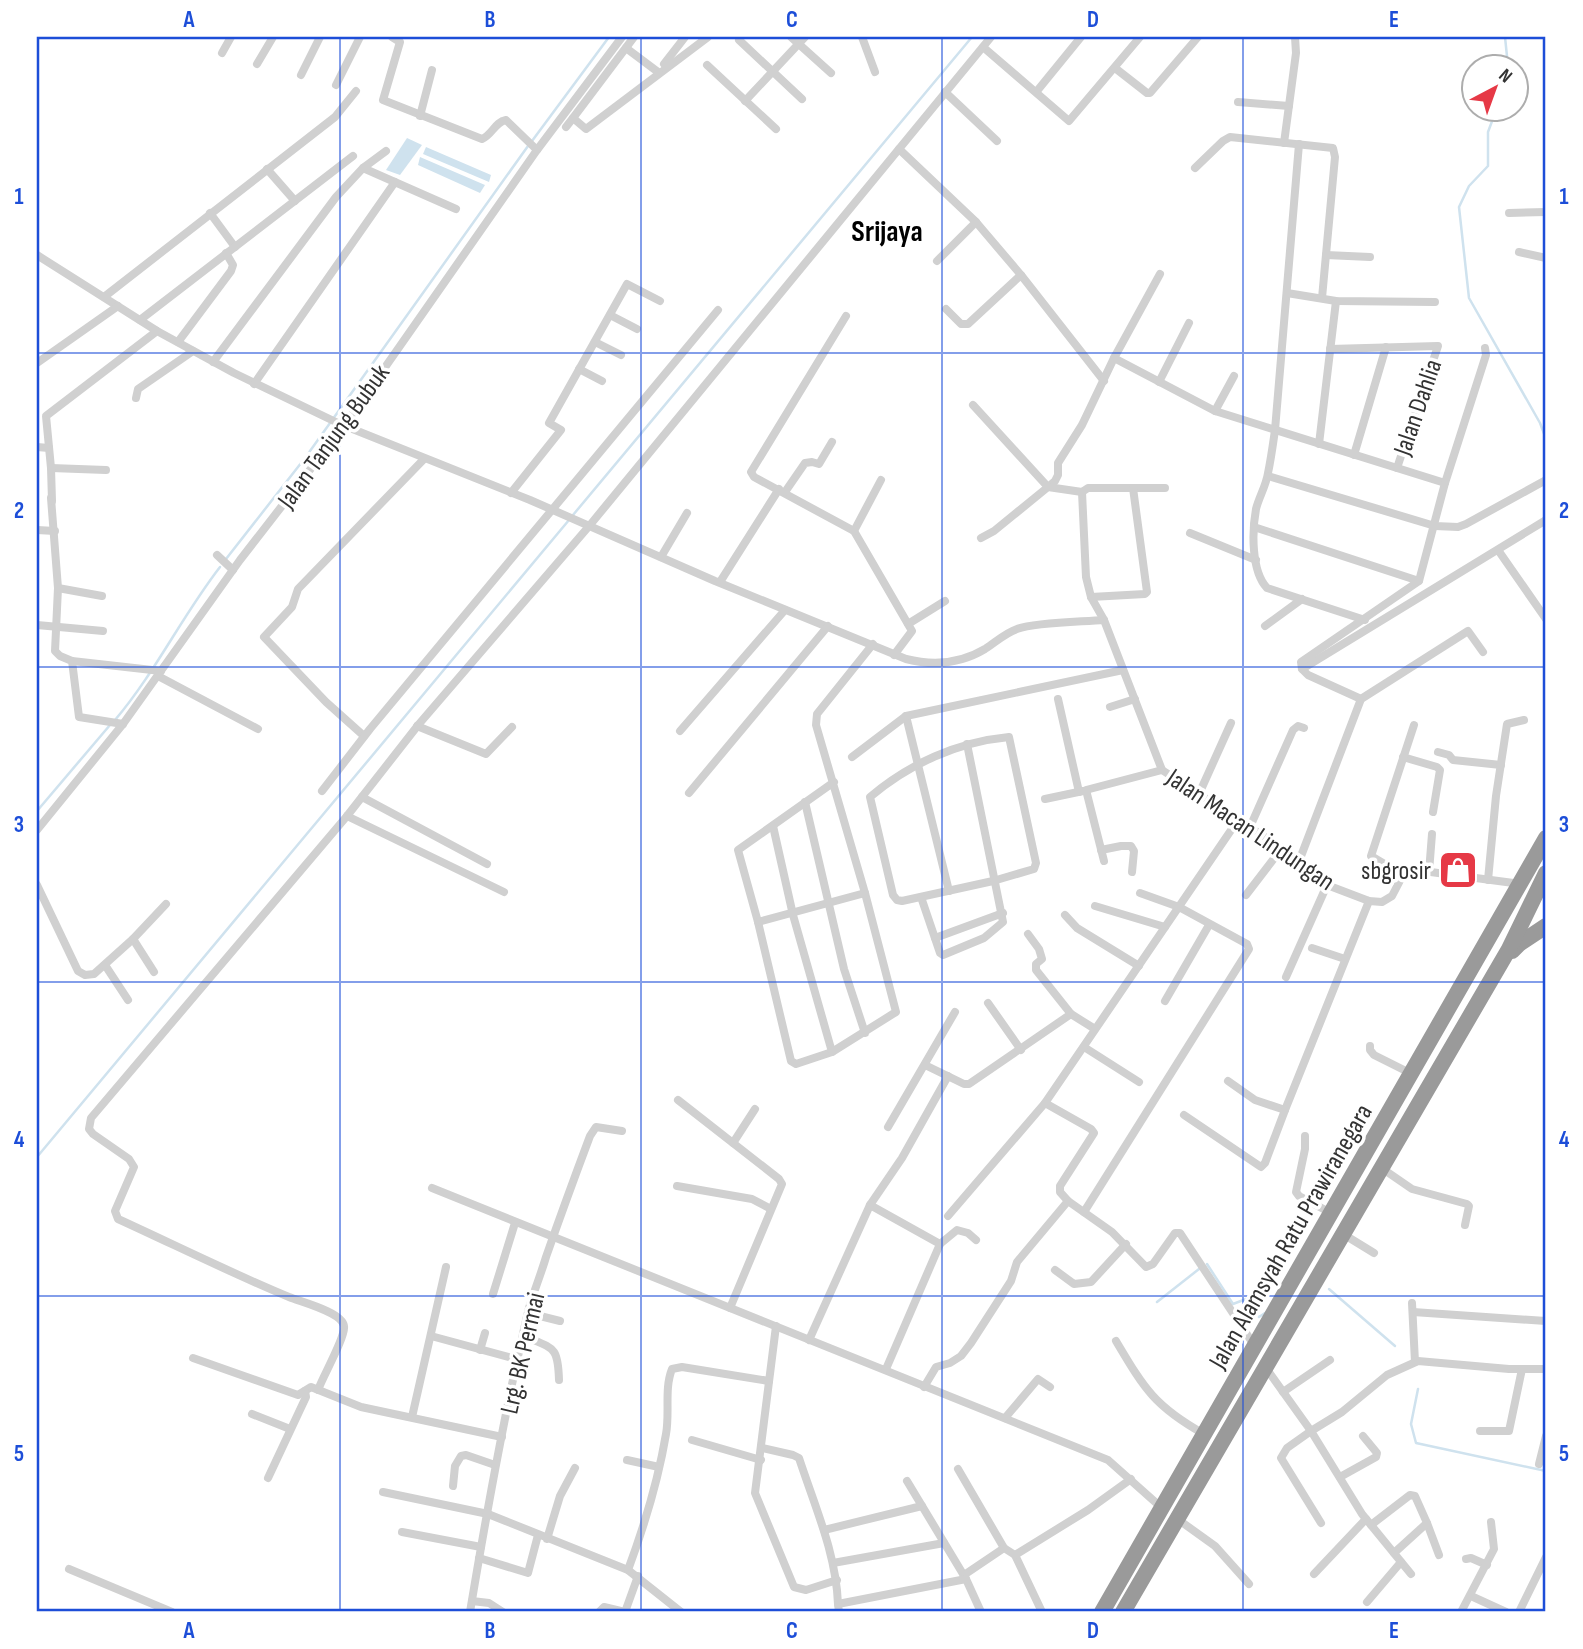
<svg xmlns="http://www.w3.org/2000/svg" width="1583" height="1649" viewBox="0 0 1583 1649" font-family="'Sofia Sans Condensed',sans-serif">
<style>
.water{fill:#cfe2ee}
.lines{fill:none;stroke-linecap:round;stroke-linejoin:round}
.stream{stroke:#cfe2ee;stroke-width:2.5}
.street{stroke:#d0d0d0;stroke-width:8}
.highway{stroke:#9a9a9a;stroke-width:16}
.grid{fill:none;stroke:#1d4ed8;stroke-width:2;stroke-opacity:0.55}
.labels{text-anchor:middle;stroke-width:7;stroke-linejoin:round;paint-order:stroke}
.street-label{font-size:26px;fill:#333;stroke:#fff}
.poi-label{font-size:26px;fill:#333;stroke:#fff;text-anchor:end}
.quarter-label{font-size:30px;font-weight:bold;fill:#000;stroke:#fff}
.neatline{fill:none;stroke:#1d4ed8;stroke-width:2.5}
.grid-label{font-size:23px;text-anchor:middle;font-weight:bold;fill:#1d4ed8}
</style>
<rect width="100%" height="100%" fill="#fff"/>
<g class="water">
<polygon points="407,138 422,145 400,175 386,170"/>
<polygon points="426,147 491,175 489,182 423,154"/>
<polygon points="420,157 485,185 480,193 418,165"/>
</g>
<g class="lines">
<g class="stream">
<polyline points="1505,37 1508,66"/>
<polyline points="1497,108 1488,132 1488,166 1469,186 1459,207 1469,298 1540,423 1546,439"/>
<polyline points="532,141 609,37"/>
<polyline points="573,515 972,37"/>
<polyline points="226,559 305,458 528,146"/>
<path d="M115 720C155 673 182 616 220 567"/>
<polyline points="37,811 110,725"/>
<polyline points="37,1157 569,520"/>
<polyline points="1207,1264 1233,1304 1246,1299 1259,1317 1265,1313"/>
<polyline points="1329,1289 1395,1346"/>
<polyline points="1157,1302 1199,1269"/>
<polyline points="1418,1389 1411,1424 1416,1443 1546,1471"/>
</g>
<g class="street">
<path d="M392 37 400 42 383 100 482 139C492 135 495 122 506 120L537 150"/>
<polyline points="634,37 573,118 586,129 708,37"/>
<polyline points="791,37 831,73"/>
<polyline points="862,37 875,72"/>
<polyline points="739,40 802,99"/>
<polyline points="983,47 1069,121 1140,37"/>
<polyline points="626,48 658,72"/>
<polyline points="222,53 231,37"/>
<polyline points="257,64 273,37"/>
<polyline points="664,64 685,37"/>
<polyline points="707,65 776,129"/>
<polyline points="1115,68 1147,93 1150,93 1198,37"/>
<polyline points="301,75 320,37"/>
<polyline points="336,85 360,37"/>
<polyline points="1037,91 1081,37"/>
<polyline points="945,92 997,141"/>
<polyline points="745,101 805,37"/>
<polyline points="1238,102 1289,106"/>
<polyline points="420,116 432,70"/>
<polyline points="566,127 573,118"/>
<polyline points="1284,143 1296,53 1295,37"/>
<path d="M1299 144 1275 430C1273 444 1271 459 1268 473 1266 486 1259 497 1256 509 1252 531 1251 571 1267 588L1365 620"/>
<polyline points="899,149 976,222 1021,275 1104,381"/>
<polyline points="363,168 456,209"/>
<polyline points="1195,168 1223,141 1230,137 1333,148 1335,157 1322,298"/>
<polyline points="267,169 295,201"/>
<polyline points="210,213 235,247"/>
<polyline points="1509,213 1546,212"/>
<polyline points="1519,252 1546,258"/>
<path d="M37 255 157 331 234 373 340 424 530 500 715 581 906 659C934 666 960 664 985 649 996 642 1005 633 1017 629 1038 622 1081 622 1104 620"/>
<polyline points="1326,255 1370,257"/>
<polyline points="937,261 976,222"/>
<polyline points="1287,293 1336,301 1435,302"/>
<polyline points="104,297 335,117 356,91"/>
<polyline points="946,309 961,324 968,324 1021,275"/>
<polyline points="610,315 637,329"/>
<polyline points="846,316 751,472 754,477 854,531 912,631 894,655"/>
<polyline points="140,320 353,156"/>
<polyline points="178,342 231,271 233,265 226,253"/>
<polyline points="595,342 621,355"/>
<polyline points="1330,349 1438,346 1397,468"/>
<polyline points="1114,358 1160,274"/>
<polyline points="213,362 336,197 363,168 386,151"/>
<polyline points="37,363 118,306"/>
<polyline points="579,369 602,381"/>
<polyline points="1159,382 1189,323"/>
<polyline points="254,384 395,182"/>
<polyline points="136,398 138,389 193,351"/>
<polyline points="973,405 1048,487 1055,481 1058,475 1058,463 1082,425 1114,358 1215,411 1445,483"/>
<polyline points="1215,411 1234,376"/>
<polyline points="1319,444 1336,301"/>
<polyline points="37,447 49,448"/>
<polyline points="1354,455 1386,347"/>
<polyline points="51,468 106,470"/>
<polyline points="1268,476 1435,526 1458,527 1466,524 1546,480"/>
<polyline points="785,492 805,463 812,462 819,464 832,442"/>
<polyline points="1082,492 1086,577 1091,597 1104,620 1162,770 1282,848 1309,874 1327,885 1369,901 1382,902 1392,896 1405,871 1408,869 1521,884"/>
<polyline points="511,493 561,430 549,423 627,284 660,301"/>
<polyline points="51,498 58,588 55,651 60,656 72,661 79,717 123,724"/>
<polyline points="52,501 51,468 46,416 157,331"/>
<polyline points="1254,527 1419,581"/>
<polyline points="37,530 55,531"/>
<polyline points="854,531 881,480"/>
<polyline points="1190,533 1256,560"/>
<polyline points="981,538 994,531 1048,487 1082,492 1088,488 1165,488"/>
<polyline points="1498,550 1546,619"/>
<polyline points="217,555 233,570"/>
<polyline points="661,557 687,513"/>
<polyline points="720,582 779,489"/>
<polyline points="58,588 102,596"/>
<polyline points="1091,597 1145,594 1147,592 1133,488"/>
<polyline points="908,624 945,601"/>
<polyline points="37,625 103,631"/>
<polyline points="1265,626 1302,599"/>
<polyline points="72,661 161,671"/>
<polyline points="1302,669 1546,520"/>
<polyline points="158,676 258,729"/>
<polyline points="1058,699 1079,792"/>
<polyline points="1361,699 1308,675 1302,669 1301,662 1419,581 1445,483 1486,355 1485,348"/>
<polyline points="1110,707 1135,699"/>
<polyline points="906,716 949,891"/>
<polyline points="417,726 486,754 512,727"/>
<polyline points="680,731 785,610"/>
<polyline points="364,736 326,702 264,637 292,607 298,589 424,459"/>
<path d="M1009 737 1036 863 1034 869 993 881 902 901 897 900 893 895 870 797C909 764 957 742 1009 737Z"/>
<polyline points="1438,752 1449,755 1453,760 1501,765"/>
<polyline points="852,757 906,716 1123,670"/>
<polyline points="1403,757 1437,767 1440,770 1433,812"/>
<polyline points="834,782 738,850 758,922 791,1061 796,1064 832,1052 896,1012 865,893 816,725 817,714 873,644"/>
<polyline points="322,791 370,729 718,310"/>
<polyline points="689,793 828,626"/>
<polyline points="1199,794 1231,723"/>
<polyline points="362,797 487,864"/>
<polyline points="1045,799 1083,791"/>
<polyline points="805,802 844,969 865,1033"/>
<polyline points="347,816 504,892"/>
<polyline points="773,826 793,915 832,1052"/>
<polyline points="1250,827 1293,730 1298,726 1304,728"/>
<polyline points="37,830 123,724 240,560 344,426 537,150 622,37"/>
<polyline points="1101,850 1121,846 1131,846 1134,851 1132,872"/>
<polyline points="1104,861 1086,790 1162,770"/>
<polyline points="1298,864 1361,699 1468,631 1483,652"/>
<polyline points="1429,872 1432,834"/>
<polyline points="1403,875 1371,856 1414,725"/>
<polyline points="1488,880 1496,796 1507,724 1524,720"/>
<polyline points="37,885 78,971 85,975 94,974 133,939 154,972"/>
<polyline points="1246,895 1282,848"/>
<polyline points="921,897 940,953 943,955 984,938 1003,922 967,744"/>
<polyline points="1095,906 1165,927"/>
<polyline points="1065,915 1077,928 1139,966"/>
<polyline points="758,922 865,893"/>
<polyline points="1028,934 1039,949 1042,959 1036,964 1036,970 1071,1014"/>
<polyline points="935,938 1003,913"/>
<polyline points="133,939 166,904"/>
<polyline points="1312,948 1345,959"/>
<polyline points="105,965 128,1000"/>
<polyline points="1286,977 1327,885"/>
<polyline points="1165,1001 1209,925"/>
<polyline points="988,1003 1021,1050"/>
<polyline points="1370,1046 1370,1050 1374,1055 1412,1074"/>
<polyline points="1084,1047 1139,1082"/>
<polyline points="925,1065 964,1084 969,1084 1071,1014 1095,1029"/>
<polyline points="1228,1081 1255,1100 1285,1110 1369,901"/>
<polyline points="678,1100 779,1179 782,1184 730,1308"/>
<polyline points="1184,1115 1261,1167 1265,1163 1285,1110"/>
<polyline points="888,1127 955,1012"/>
<polyline points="1305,1136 1305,1149 1296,1192 1299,1196 1331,1213"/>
<polyline points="733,1143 755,1109"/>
<polyline points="1380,1167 1412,1189 1467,1204 1469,1206 1465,1225"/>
<polyline points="677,1186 752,1199 771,1209"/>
<polyline points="432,1188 1108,1460 1163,1509"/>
<polyline points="1068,1201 1112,1232 1146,1267 1153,1264 1175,1233 1180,1233 1254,1345"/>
<polyline points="870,1205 940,1244 886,1369"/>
<polyline points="1084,1212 1249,949 1247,944 1179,907 1140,893"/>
<polyline points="948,1216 1045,1103"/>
<polyline points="1343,1234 1374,1253"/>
<polyline points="940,1244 957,1230 968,1233 976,1240"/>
<polyline points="1055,1270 1074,1284 1091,1282 1126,1244"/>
<polyline points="493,1294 515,1223"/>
<polyline points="1412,1303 1415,1362"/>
<polyline points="1413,1312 1546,1321"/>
<polyline points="528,1313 560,1321"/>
<polyline points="776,1326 755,1493 794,1587 806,1590 837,1580"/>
<polyline points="431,1336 516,1359"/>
<path d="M524 1336C554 1349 558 1346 559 1380"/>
<polyline points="809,1340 870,1205 902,1158 948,1076"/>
<path d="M1116 1341C1144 1388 1154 1406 1204 1434"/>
<polyline points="480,1350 485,1333"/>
<polyline points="193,1358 298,1395 311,1387 361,1407 502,1437"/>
<polyline points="1266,1368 1311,1431 1342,1412 1387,1375 1418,1361 1509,1369 1546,1369"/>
<polyline points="924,1387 936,1367 950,1363 961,1356 971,1343 1011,1281 1017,1262 1068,1201 1060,1192 1060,1186 1094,1133 1091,1129 1045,1103 1238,820"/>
<path d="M318 1390C323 1376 346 1336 344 1326 342 1312 301 1302 289 1297 231 1273 175 1245 118 1219L115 1211 134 1167 129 1159 93 1134 89 1129 91 1118 347 816 419 724 590 525 991 37"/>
<polyline points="1283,1392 1330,1360"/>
<polyline points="252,1414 290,1429"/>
<polyline points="412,1417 446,1267"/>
<polyline points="1005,1418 1038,1379 1050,1387"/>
<polyline points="1480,1431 1509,1431 1522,1369"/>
<polyline points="692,1440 761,1460"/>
<path d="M762 1448 793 1455 799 1458C815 1507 836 1553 838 1604"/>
<polyline points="627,1460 659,1467"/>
<polyline points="1539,1464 1546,1436"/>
<polyline points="958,1469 1004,1548"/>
<polyline points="1340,1477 1376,1457 1377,1453 1363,1436"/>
<polyline points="268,1478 306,1397 305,1391"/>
<polyline points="907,1481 966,1579 981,1612"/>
<polyline points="453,1486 455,1466 461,1456 466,1455 495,1465"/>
<polyline points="383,1492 488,1514 628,1570 681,1612"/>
<polyline points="1176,1518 1215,1546 1249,1584"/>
<polyline points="1321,1523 1281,1458 1287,1448 1311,1431 1362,1514 1411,1574"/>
<polyline points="1427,1523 1439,1555"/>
<polyline points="1371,1525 1410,1495 1415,1496 1427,1523 1394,1553"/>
<polyline points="824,1530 922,1506"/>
<polyline points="402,1532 481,1547"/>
<polyline points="547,1539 560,1496 575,1468"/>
<polyline points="1015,1555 1042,1612"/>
<polyline points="479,1558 528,1573 538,1535"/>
<polyline points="1466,1559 1471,1558 1487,1565"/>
<polyline points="833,1563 944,1543"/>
<polyline points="69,1569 172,1612"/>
<path d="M628 1570C645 1524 658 1482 666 1434 670 1413 664 1389 672 1369L682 1367 769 1381"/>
<polyline points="1314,1574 1366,1519"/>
<polyline points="964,1575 1004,1548 1015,1555 1088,1510 1131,1479"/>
<polyline points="1471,1596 1506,1612"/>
<polyline points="472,1601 489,1603 503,1612"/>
<polyline points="1367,1602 1401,1562"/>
<path d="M470 1612C487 1510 505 1408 529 1308 534 1291 541 1274 546 1257 560 1217 575 1176 590 1136L596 1127 622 1131"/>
<polyline points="599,1612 604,1607 625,1612 638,1576"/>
<polyline points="839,1612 838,1604 966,1579"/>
<polyline points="1461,1612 1494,1549 1491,1522"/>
<polyline points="1519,1612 1546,1557"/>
</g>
<g class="highway">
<polyline points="1512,951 1519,944 1546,926"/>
<polyline points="1102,1612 1546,838"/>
<polyline points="1123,1612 1509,949 1546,873"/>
</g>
</g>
<path class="grid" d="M340 37V1612M641 37V1612M942 37V1612M1243 37V1612M37 353H1546M37 667H1546M37 982H1546M37 1296H1546"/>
<defs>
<symbol id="shop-square" viewBox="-11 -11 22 22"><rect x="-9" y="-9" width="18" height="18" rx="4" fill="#e63946" stroke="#fff"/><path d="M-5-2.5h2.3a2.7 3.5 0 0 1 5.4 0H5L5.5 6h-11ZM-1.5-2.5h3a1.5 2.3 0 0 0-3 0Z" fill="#fff"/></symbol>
</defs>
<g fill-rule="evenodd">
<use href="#shop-square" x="1436" y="848" width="44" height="44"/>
</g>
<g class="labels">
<g class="street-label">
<text transform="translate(1417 407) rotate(-71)" y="9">Jalan Dahlia</text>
<text transform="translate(333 436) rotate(-54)" y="9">Jalan Tanjung Bubuk</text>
<text transform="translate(1251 829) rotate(34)" y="9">Jalan Macan Lindungan</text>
<text transform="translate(1290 1236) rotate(-60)" y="9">Jalan Alamsyah Ratu Prawiranegara</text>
<text transform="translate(522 1353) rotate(-77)" y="9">Lrg. BK Permai</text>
</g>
<g class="poi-label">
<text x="1431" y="879">sbgrosir</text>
</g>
<g class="quarter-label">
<text x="887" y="241">Srijaya</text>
</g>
</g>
<rect width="1583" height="1649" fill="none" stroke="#ffffff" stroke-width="77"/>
<g transform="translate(1495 88) rotate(41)"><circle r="33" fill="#ffffff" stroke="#adadad" stroke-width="2"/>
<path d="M0-5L12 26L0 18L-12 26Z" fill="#e63946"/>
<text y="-10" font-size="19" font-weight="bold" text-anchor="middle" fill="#333333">N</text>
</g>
<rect x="38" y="38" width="1506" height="1572" class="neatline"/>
<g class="grid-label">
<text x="189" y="27">A</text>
<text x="490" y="27">B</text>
<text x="792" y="27">C</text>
<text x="1093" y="27">D</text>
<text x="1394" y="27">E</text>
<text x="19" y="204">1</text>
<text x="1564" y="204">1</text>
<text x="19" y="518">2</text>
<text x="1564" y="518">2</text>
<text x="19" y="832">3</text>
<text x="1564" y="832">3</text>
<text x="19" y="1147">4</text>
<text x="1564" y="1147">4</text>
<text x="19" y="1461">5</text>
<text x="1564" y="1461">5</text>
<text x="189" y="1638">A</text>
<text x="490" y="1638">B</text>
<text x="792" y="1638">C</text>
<text x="1093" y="1638">D</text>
<text x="1394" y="1638">E</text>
</g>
</svg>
